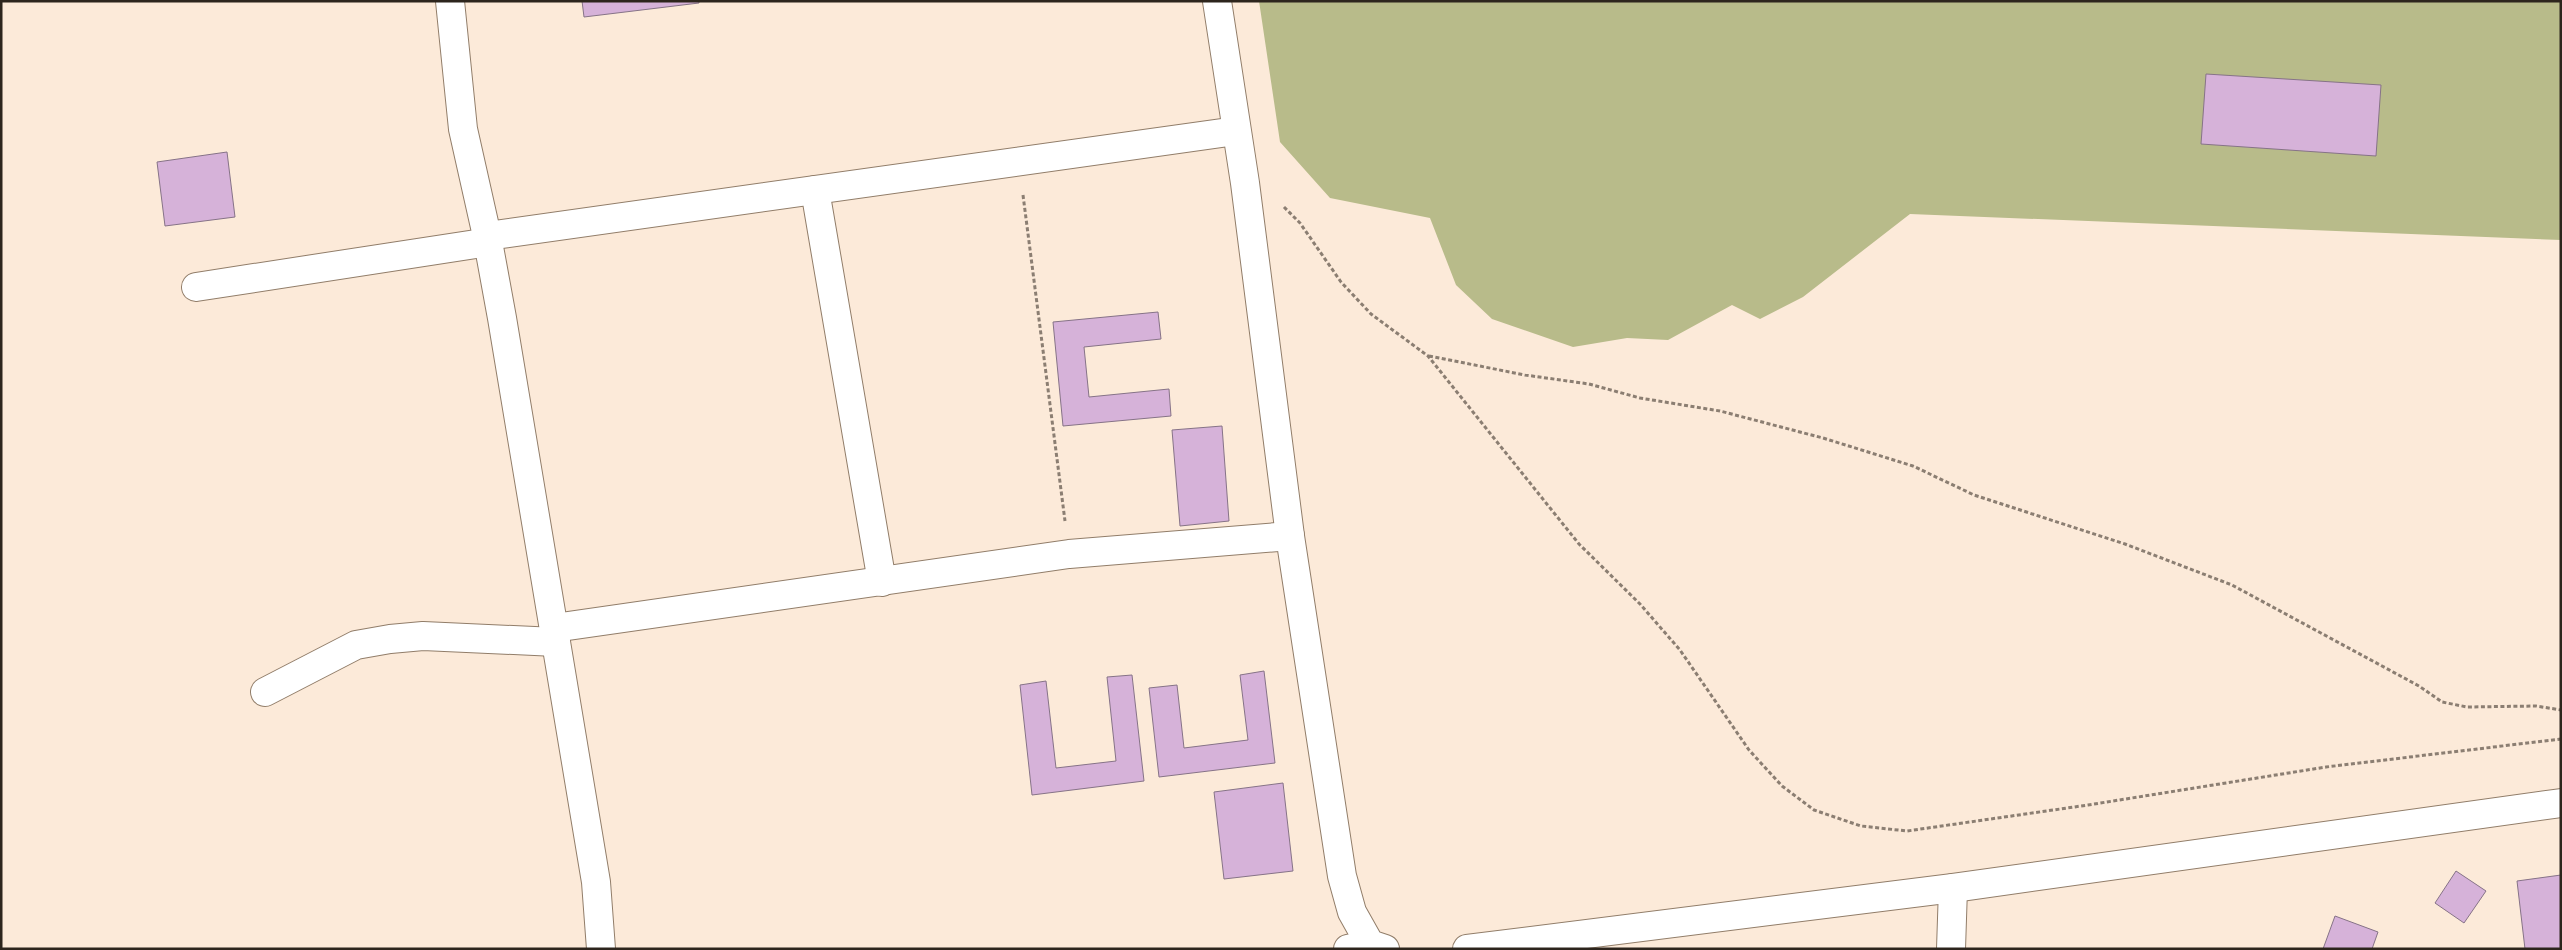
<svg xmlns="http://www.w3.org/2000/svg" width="2562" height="950" viewBox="0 0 2562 950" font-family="'Asap Condensed',sans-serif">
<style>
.forest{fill:#b8bb8a}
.building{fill:#d6b2d9;stroke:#867387}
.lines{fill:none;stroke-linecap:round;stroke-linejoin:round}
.street-casing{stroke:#917d69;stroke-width:30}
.secondary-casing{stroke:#917d69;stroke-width:30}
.path{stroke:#8b7e72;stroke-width:3;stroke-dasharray:4 2.5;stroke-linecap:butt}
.street{stroke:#fff;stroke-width:28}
.secondary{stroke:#fff;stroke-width:28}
</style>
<rect width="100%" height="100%" fill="#fcead9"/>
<polygon class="forest" points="1259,1 2561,1 2561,240 1910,214 1803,297 1760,319 1732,305 1668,340 1627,338 1573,347 1492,319 1456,285 1430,218 1330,198 1280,142"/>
<g class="building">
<polygon points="582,1 699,1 699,3 584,17"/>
<polygon points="2206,74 2381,85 2376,156 2201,144"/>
<polygon points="227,152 235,217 165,226 157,162"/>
<polygon points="1158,312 1161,339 1084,347 1089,397 1169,389 1171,416 1063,426 1053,322"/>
<polygon points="1222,426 1229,521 1180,526 1172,430"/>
<polygon points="1264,671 1275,763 1159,777 1149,688 1177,685 1184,748 1248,740 1240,675"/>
<polygon points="1132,675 1144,781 1032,795 1020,685 1046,681 1056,768 1116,761 1107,677"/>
<polygon points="1283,783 1293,871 1224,879 1214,792"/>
<polygon points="2456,871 2486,891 2464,923 2435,903"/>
<polygon points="2561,875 2561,949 2525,949 2517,881"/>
<polygon points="2335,916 2378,932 2372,949 2323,949"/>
</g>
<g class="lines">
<defs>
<g id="street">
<polyline points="450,1 463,129 487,236 502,318 596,882 601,949"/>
<polyline points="815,190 882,582"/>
<polyline points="487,236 1236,131"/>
<polyline points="196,287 489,242"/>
<polyline points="554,628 1069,554 1290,536"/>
<polyline points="265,692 356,645 390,639 423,636 556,642"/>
<polyline points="1348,949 1370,944"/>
<polyline points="1951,949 1953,888"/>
</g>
<g id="secondary">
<polyline points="1217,1 1245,183 1290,536 1342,876 1352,912 1370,944 1385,949"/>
<polyline points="1467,949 1953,888 2561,803"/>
</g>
</defs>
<use href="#street" class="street-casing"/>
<use href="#secondary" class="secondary-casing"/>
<g class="path">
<polyline points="1023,195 1065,521"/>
<polyline points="1284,207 1300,223 1341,282 1371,314 1428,356 1579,544 1640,604 1680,650 1749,750 1782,786 1814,810 1861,826 1907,831 2088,805 2326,767 2561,739"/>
<polyline points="1429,356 1525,375 1589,384 1640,398 1720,411 1823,438 1913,466 1974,495 2125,544 2232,585 2419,686 2442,702 2467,707 2536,706 2561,710"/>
</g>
<use href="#street" class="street"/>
<use href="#secondary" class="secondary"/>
</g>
<rect width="2562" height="950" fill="none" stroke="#2d251d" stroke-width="5"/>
</svg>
